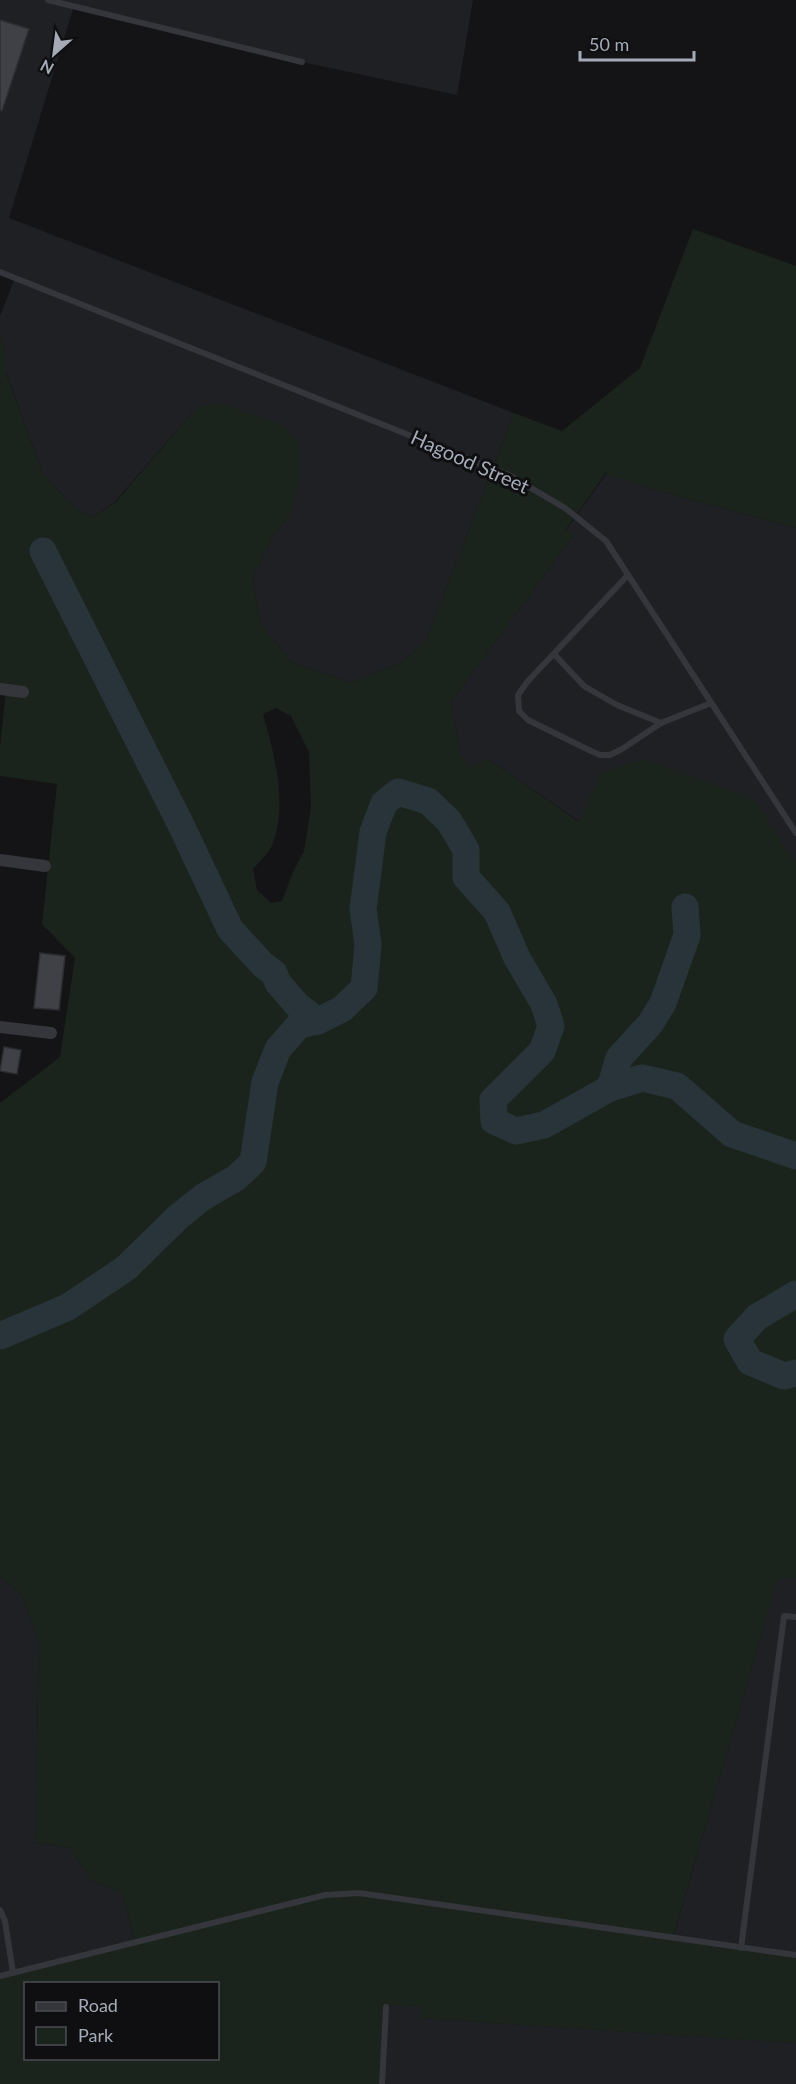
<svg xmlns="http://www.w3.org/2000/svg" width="796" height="2084" viewBox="0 0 796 2084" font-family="Lato,sans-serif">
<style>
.built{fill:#1f2023}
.green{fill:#1b241c;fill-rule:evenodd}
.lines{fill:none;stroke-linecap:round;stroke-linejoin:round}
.stream{stroke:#29343a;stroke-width:4.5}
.river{stroke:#29343a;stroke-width:27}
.building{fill:#3f4146;stroke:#2d2e32;stroke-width:1.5}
.service{stroke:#34363b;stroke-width:6}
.minor{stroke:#34363b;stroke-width:12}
.labels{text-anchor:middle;stroke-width:6;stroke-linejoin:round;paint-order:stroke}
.street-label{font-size:20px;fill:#a4abb7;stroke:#0f0f11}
</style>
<rect width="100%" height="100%" fill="#141416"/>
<g class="built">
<polygon points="0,0 473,0 457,95 302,62 74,6 9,218 514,413 425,643 400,663 350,683 291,662 259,621 253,577 271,540 293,509 196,408 114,503 92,517 73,507 42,472 6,372 6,348 0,340 0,316 15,278 0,272"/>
<polygon points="607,473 649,488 796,528 796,866 600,773 580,822 488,759 468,768 460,753 451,702 574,535 566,530"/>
<polygon points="0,1577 21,1594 39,1642 35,1842 70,1848 91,1880 122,1892 135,1943 0,1976"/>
<polygon points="778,1577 796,1578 796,1955 673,1938"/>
<polygon points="322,2001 421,2006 420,2018 796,2043 796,2084 176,2084"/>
</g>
<path class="green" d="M693 229 796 266V528L649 488 606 473 566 529 574 535 451 702 460 753 468 767 488 759 579 822 600 773 645 759 755 800 796 864V1578H778L673 1937 796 1955V2043L419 2018 421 2006 386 2005 383 2084H0V1976L135 1942 122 1892 91 1880 70 1848 35 1842 39 1642 21 1594 0 1577V1103L60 1057 75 958 42 924 57 784 0 776V748L6 691 0 689V340L6 348V373L42 472 73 507 92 517 115 503 196 408 222 403 284 426 299 444 301 468 293 509 271 540 253 577 259 621 291 662 350 683 400 663 425 643 514 413 562 431 640 368ZM276 708 291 716 309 752 311 807 304 851 293 872 282 901 271 903 257 890 253 869C259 862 270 852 273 843 288 802 274 754 263 714ZM26 1984H218V2058H26Z"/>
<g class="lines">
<polyline class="stream" points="0,1343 74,1295"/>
<g class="river">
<polyline points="43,551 182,827 230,929 263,965 274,973 278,983 298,1006 318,1021"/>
<polyline points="610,1088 619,1058 650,1024 663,1003 687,935 685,907"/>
<polyline points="796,1294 757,1317 737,1339 750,1362 784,1376 796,1373"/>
<polyline points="0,1336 68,1307 126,1268 178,1217 203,1197 236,1178 253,1162 265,1082 278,1049 299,1025 318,1021 342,1009 364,988 368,945 363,909 373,832 384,803 398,792 428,801 449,821 466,850 466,877 497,912 517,958 544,1004 551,1026 542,1051 493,1100 494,1121 516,1131 544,1125 610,1088 642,1078 677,1086 732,1134 796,1156"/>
</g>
</g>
<g class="building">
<polygon points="0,20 29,29 2,111 0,110"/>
<polygon points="40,953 65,956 59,1010 34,1008"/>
<polygon points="4,1047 21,1050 17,1074 0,1071"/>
</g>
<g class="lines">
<g class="service">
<polyline points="48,0 302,62"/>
<polyline points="0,272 509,475 565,508 606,541 796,833"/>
<polyline points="628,575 527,682 518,695 519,711 528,720 591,751 600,755 610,755 622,749 661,723 711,703"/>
<polyline points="554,654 584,686 617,705 661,723"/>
<polyline points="0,1910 5,1921 13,1973"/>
<polyline points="741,1948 784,1616 796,1617"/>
<polyline points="0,1976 325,1895 359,1893 796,1955"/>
<polyline points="382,2084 386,2007"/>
</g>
<g class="minor">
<polyline points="0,689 23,692"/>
<polyline points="0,860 45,866"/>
<polyline points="0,1027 51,1033"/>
</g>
</g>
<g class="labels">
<g class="street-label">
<text transform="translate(470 462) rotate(24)" y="7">Hagood Street</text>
</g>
</g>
<rect x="24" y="1982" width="195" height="78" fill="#0f0f11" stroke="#4b4d53" stroke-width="1.5"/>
<rect x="36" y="2002" width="30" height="9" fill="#34363b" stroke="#4b4d53" stroke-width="1.5"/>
<text x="78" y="2012" font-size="18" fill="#a4abb7">Road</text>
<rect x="36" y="2027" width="30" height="18" fill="#1b241c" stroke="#4b4d53" stroke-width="1.5"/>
<text x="78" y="2042" font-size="18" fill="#a4abb7">Park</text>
<g transform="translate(54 54) rotate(208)" stroke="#0f0f11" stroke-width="4.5" paint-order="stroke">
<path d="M0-4.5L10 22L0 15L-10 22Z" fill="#a4abb7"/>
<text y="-9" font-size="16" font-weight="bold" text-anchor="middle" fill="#a4abb7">N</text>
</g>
<path d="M580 51v9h114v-9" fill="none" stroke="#a4abb7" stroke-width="3"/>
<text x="589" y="51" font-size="18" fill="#a4abb7" stroke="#0f0f11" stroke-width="4.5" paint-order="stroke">50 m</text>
</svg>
